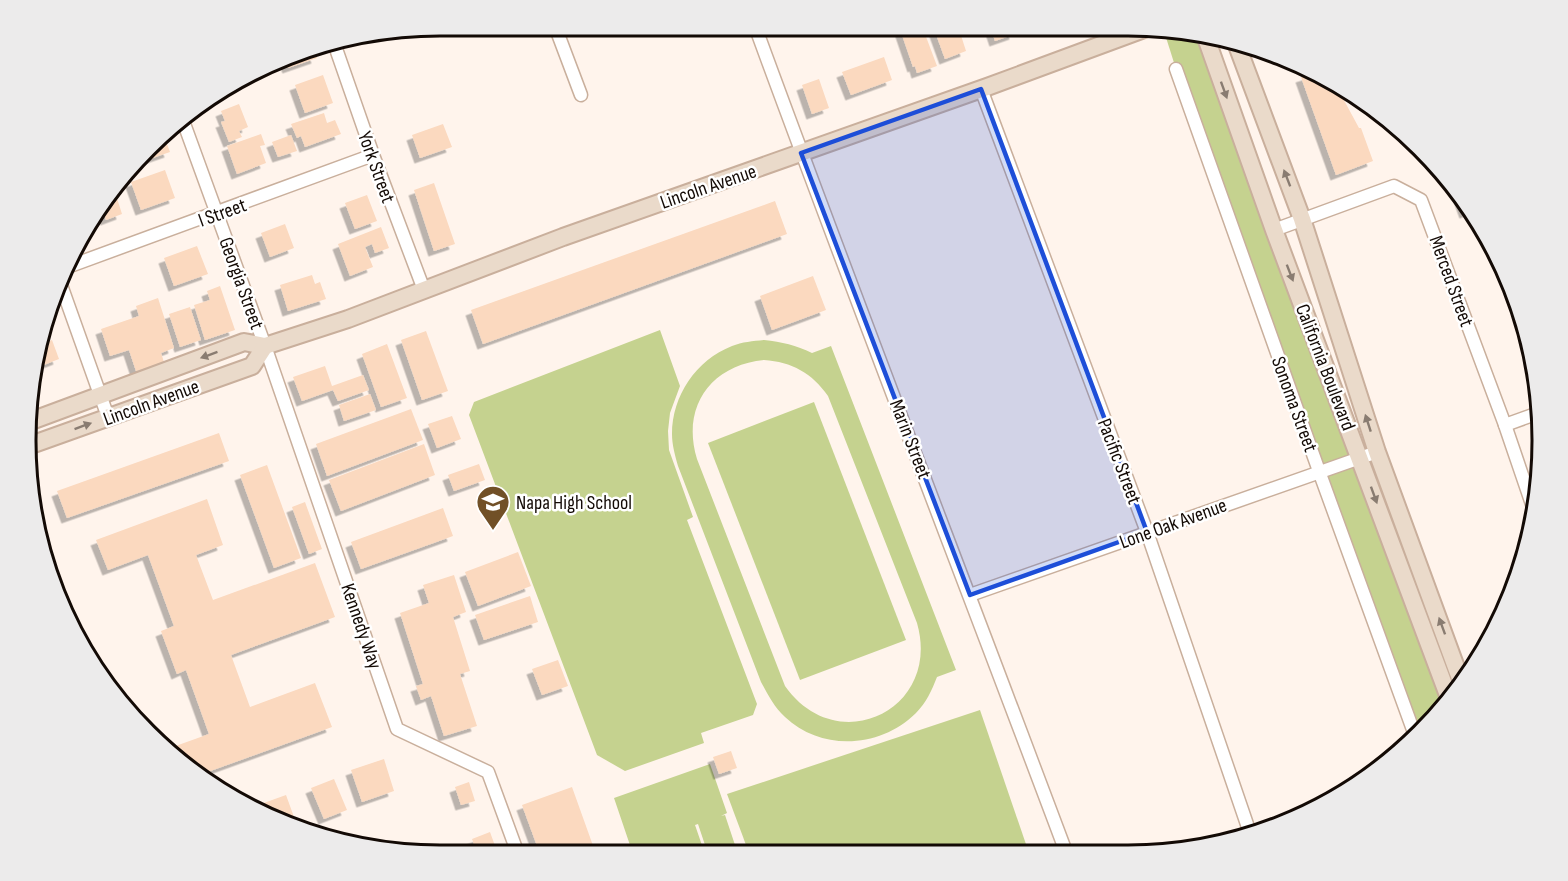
<svg xmlns="http://www.w3.org/2000/svg" width="1568" height="881" viewBox="0 0 1568 881" font-family="'Sofia Sans Condensed',sans-serif">
<style>
.green{fill:#c5d28f;fill-rule:evenodd}
.building{fill:#fbd9bf;filter:url(#shadow)}
.lines{fill:none;stroke-linecap:round;stroke-linejoin:round}
.street-casing{stroke:#c9af9c;stroke-width:15}
.secondary-casing{stroke:#c9af9c;stroke-width:20}
.street{stroke:#fff;stroke-width:12}
.secondary{stroke:#eadaca;stroke-width:16}
.oneway{fill:#897c71}
.marked{fill:#1d4ed8;fill-opacity:0.2;stroke:#1d4ed8;stroke-width:4.5;stroke-linejoin:round}
.labels{text-anchor:middle;stroke-width:5;stroke-linejoin:round;paint-order:stroke}
.street-label{font-size:20px;fill:#130a05;stroke:#fff}
.poi-label{font-size:20px;fill:#130a05;stroke:#fff;text-anchor:start}
.rim{fill:none;stroke:#130a05;stroke-width:3}
</style>
<defs>
<filter id="shadow"><feDropShadow dx="-5.5" dy="5.5" stdDeviation="0" flood-color="#0004"/></filter>
</defs>
<rect width="100%" height="100%" fill="#fff4ec"/>
<g class="green">
<polygon points="1163,28 1205,35 1449,698 1421,734 1416,738 1176,69"/>
<polygon points="660,330 680,386 670,413 668,431 669,450 693,517 687,520 757,704 753,715 701,733 704,743 625,771 597,755 469,415 474,402"/>
<path d="M764 340C782 342 796 345 812 353L831 346 956 670 937 677C932 690 926 703 916 713 881 748 822 752 785 717 774 707 768 695 761 682L678 466C675 455 672 445 672 434 672 396 696 360 732 346 742 342 753 341 764 340ZM764 360C792 362 812 373 828 396L917 623C942 710 837 760 785 686L697 459C681 407 711 365 764 360Z"/>
<polygon points="814,402 906,640 800,680 708,443"/>
<polygon points="980,710 1029,853 749,853 727,794"/>
<polygon points="710,764 727,813 721,816 725,815 738,854 708,854 698,824 695,825 705,854 633,854 614,798"/>
</g>
<g class="building">
<polygon points="899,26 922,26 937,66 917,73 915,66 913,67"/>
<polygon points="933,26 958,26 966,51 945,59"/>
<polygon points="990,26 1013,26 1015,34 995,41"/>
<polygon points="313,46 317,58 288,68 285,60 307,47"/>
<polygon points="884,57 892,80 851,95 842,72"/>
<polygon points="1314,73 1334,81 1338,92 1339,91 1359,128 1361,128 1373,161 1336,175 1301,77"/>
<polygon points="323,75 333,103 305,113 295,85"/>
<polygon points="819,79 829,108 812,114 802,85"/>
<polygon points="239,104 248,127 239,131 242,137 229,142 221,122 225,121 221,111"/>
<polygon points="324,113 327,123 335,120 341,134 305,147 301,136 297,138 291,124"/>
<polygon points="443,124 452,147 420,158 412,135"/>
<polygon points="261,134 265,145 260,146 266,163 237,174 227,146"/>
<polygon points="291,135 297,151 278,157 272,142"/>
<polygon points="164,136 170,152 141,162"/>
<polygon points="165,170 175,198 141,210 131,182"/>
<polygon points="434,183 455,244 434,251 414,190"/>
<polygon points="1456,188 1457,188 1471,211 1465,213"/>
<polygon points="116,195 122,214 106,220 103,211 96,214 96,210 107,198"/>
<polygon points="367,195 377,221 355,229 345,203"/>
<polygon points="775,201 787,234 483,344 471,310"/>
<polygon points="285,224 294,248 270,257 261,233"/>
<polygon points="381,227 389,248 375,253 372,244 365,247 373,267 350,276 338,244"/>
<polygon points="197,246 208,274 174,286 164,258"/>
<polygon points="312,275 315,284 320,282 326,299 288,311 280,285"/>
<polygon points="813,276 826,310 772,330 760,296"/>
<polygon points="220,286 235,330 205,340 194,305 210,300 207,291"/>
<polygon points="158,298 174,348 161,353 164,362 136,371 129,350 110,356 101,329 139,316 136,306"/>
<polygon points="190,307 201,340 180,347 169,314"/>
<polygon points="426,331 448,391 422,400 401,340"/>
<polygon points="52,340 59,359 36,368 39,345"/>
<polygon points="387,344 407,398 381,407 362,354"/>
<polygon points="325,366 332,386 363,375 369,390 338,401 333,390 302,401 293,377"/>
<polygon points="370,394 376,410 344,421 339,405"/>
<polygon points="411,409 423,440 327,476 316,444"/>
<polygon points="452,416 461,439 437,448 428,424"/>
<polygon points="219,433 229,461 67,518 57,491"/>
<polygon points="424,444 435,475 341,511 329,480"/>
<polygon points="479,464 485,480 454,491 448,475"/>
<polygon points="267,465 301,558 274,568 240,475"/>
<polygon points="207,499 223,545 196,555 213,600 315,563 335,617 231,655 250,707 315,683 332,727 202,774 170,748 209,734 186,670 177,674 161,631 174,626 148,555 108,570 96,540"/>
<polygon points="305,502 322,549 309,554 292,507"/>
<polygon points="443,508 453,536 361,569 351,542"/>
<polygon points="518,552 531,586 478,606 465,572"/>
<polygon points="454,575 466,612 453,617 470,671 460,674 477,726 444,736 431,696 421,700 416,686 423,684 400,613 429,603 423,585"/>
<polygon points="530,596 538,622 484,640 475,615"/>
<polygon points="558,660 568,686 542,695 532,669"/>
<polygon points="731,751 737,768 719,774 713,757"/>
<polygon points="384,759 394,791 362,802 351,770"/>
<polygon points="334,779 347,810 324,819 311,788"/>
<polygon points="469,782 475,801 461,805 455,787"/>
<polygon points="572,787 596,854 540,854 522,805"/>
<polygon points="286,795 298,828 296,828 250,808"/>
<polygon points="490,832 498,854 478,854 472,839"/>
</g>
<g class="lines">
<defs>
<g id="street">
<polyline points="555,26 581,95"/>
<path d="M755 26C856 302 963 577 1066 852"/>
<polyline points="334,43 373,155 424,290"/>
<polyline points="1176,69 1319,471 1416,738"/>
<polyline points="981,89 1147,532 1251,836"/>
<polyline points="182,118 265,346 397,729 488,772 518,854"/>
<polyline points="1274,230 1394,186 1421,200 1505,425 1535,513"/>
<polyline points="70,266 373,155"/>
<polyline points="61,285 108,417"/>
<polyline points="1505,425 1541,412"/>
<polyline points="970,595 1377,452"/>
</g>
<g id="secondary">
<polyline points="1205,35 1274,230 1449,698"/>
<polyline points="1235,40 1302,219 1377,452 1461,681"/>
<polyline points="31,421 244,342 265,346 348,319 563,237 987,87 1152,26"/>
<polyline points="28,446 252,366 265,346"/>
</g>
</defs>
<use href="#street" class="street-casing"/>
<use href="#secondary" class="secondary-casing"/>
<use href="#street" class="street"/>
<use href="#secondary" class="secondary"/>
</g>
<defs><path id="oneway-solid" d="M-6-.8H1V-3.2L6.5 0L1 3.2V.8H-6Z" transform="scale(1.5)"/></defs>
<g class="oneway">
<use href="#oneway-solid" transform="translate(1224 90) rotate(70)"/>
<use href="#oneway-solid" transform="translate(1287 178) rotate(-111)"/>
<use href="#oneway-solid" transform="translate(1290 273) rotate(69)"/>
<use href="#oneway-solid" transform="translate(209 355) rotate(160)"/>
<use href="#oneway-solid" transform="translate(1368 423) rotate(-108)"/>
<use href="#oneway-solid" transform="translate(83 426) rotate(-20)"/>
<use href="#oneway-solid" transform="translate(1374 495) rotate(70)"/>
<use href="#oneway-solid" transform="translate(1442 626) rotate(-110)"/>
</g>
<path class="marked" d="M981 89 1147 532 970 595 801 153Z"/>
<defs>
<symbol id="school-pin" viewBox="-11 -11 22 30"><path d="M0 17L-7.5 6A9.5 9.5 0 1 1 7.5 6Z" fill="#715027" stroke="#fff"/><path d="M0-5L7-2L0 1L-7-2ZM-4 1L0 2.5L4 1V4Q0 6-4 4Z" fill="#fff"/></symbol>
</defs>
<g fill-rule="evenodd">
<use href="#school-pin" x="474" y="483" width="38" height="52"/>
</g>
<g class="labels">
<g class="street-label">
<text transform="translate(377 167) rotate(70)" y="7">York Street</text>
<text transform="translate(708 186) rotate(-19)" y="7">Lincoln Avenue</text>
<text transform="translate(222 212) rotate(-20)" y="7">I Street</text>
<text transform="translate(1452 281) rotate(70)" y="7">Merced Street</text>
<text transform="translate(242 283) rotate(70)" y="7">Georgia Street</text>
<text transform="translate(1326 367) rotate(69)" y="7">California Boulevard</text>
<text transform="translate(151 402) rotate(-20)" y="7">Lincoln Avenue</text>
<text transform="translate(1295 404) rotate(70)" y="7">Sonoma Street</text>
<text transform="translate(911 439) rotate(69)" y="7">Marin Street</text>
<text transform="translate(1120 461) rotate(69)" y="7">Pacific Street</text>
<text transform="translate(1173 523) rotate(-20)" y="7">Lone Oak Avenue</text>
<text transform="translate(362 626) rotate(71)" y="7">Kennedy Way</text>
</g>
<g class="poi-label">
<text x="516" y="509">Napa High School</text>
</g>
</g>
<path d="M0 0H1568V881H0ZM440 36H1128A404 404 0 0 1 1532 440V441A404 404 0 0 1 1128 845H440A404 404 0 0 1 36 441V440A404 404 0 0 1 440 36Z" fill="#ecebeb" fill-rule="evenodd"/>
<path class="rim" d="M440 36H1128A404 404 0 0 1 1532 440V441A404 404 0 0 1 1128 845H440A404 404 0 0 1 36 441V440A404 404 0 0 1 440 36Z"/>
</svg>
